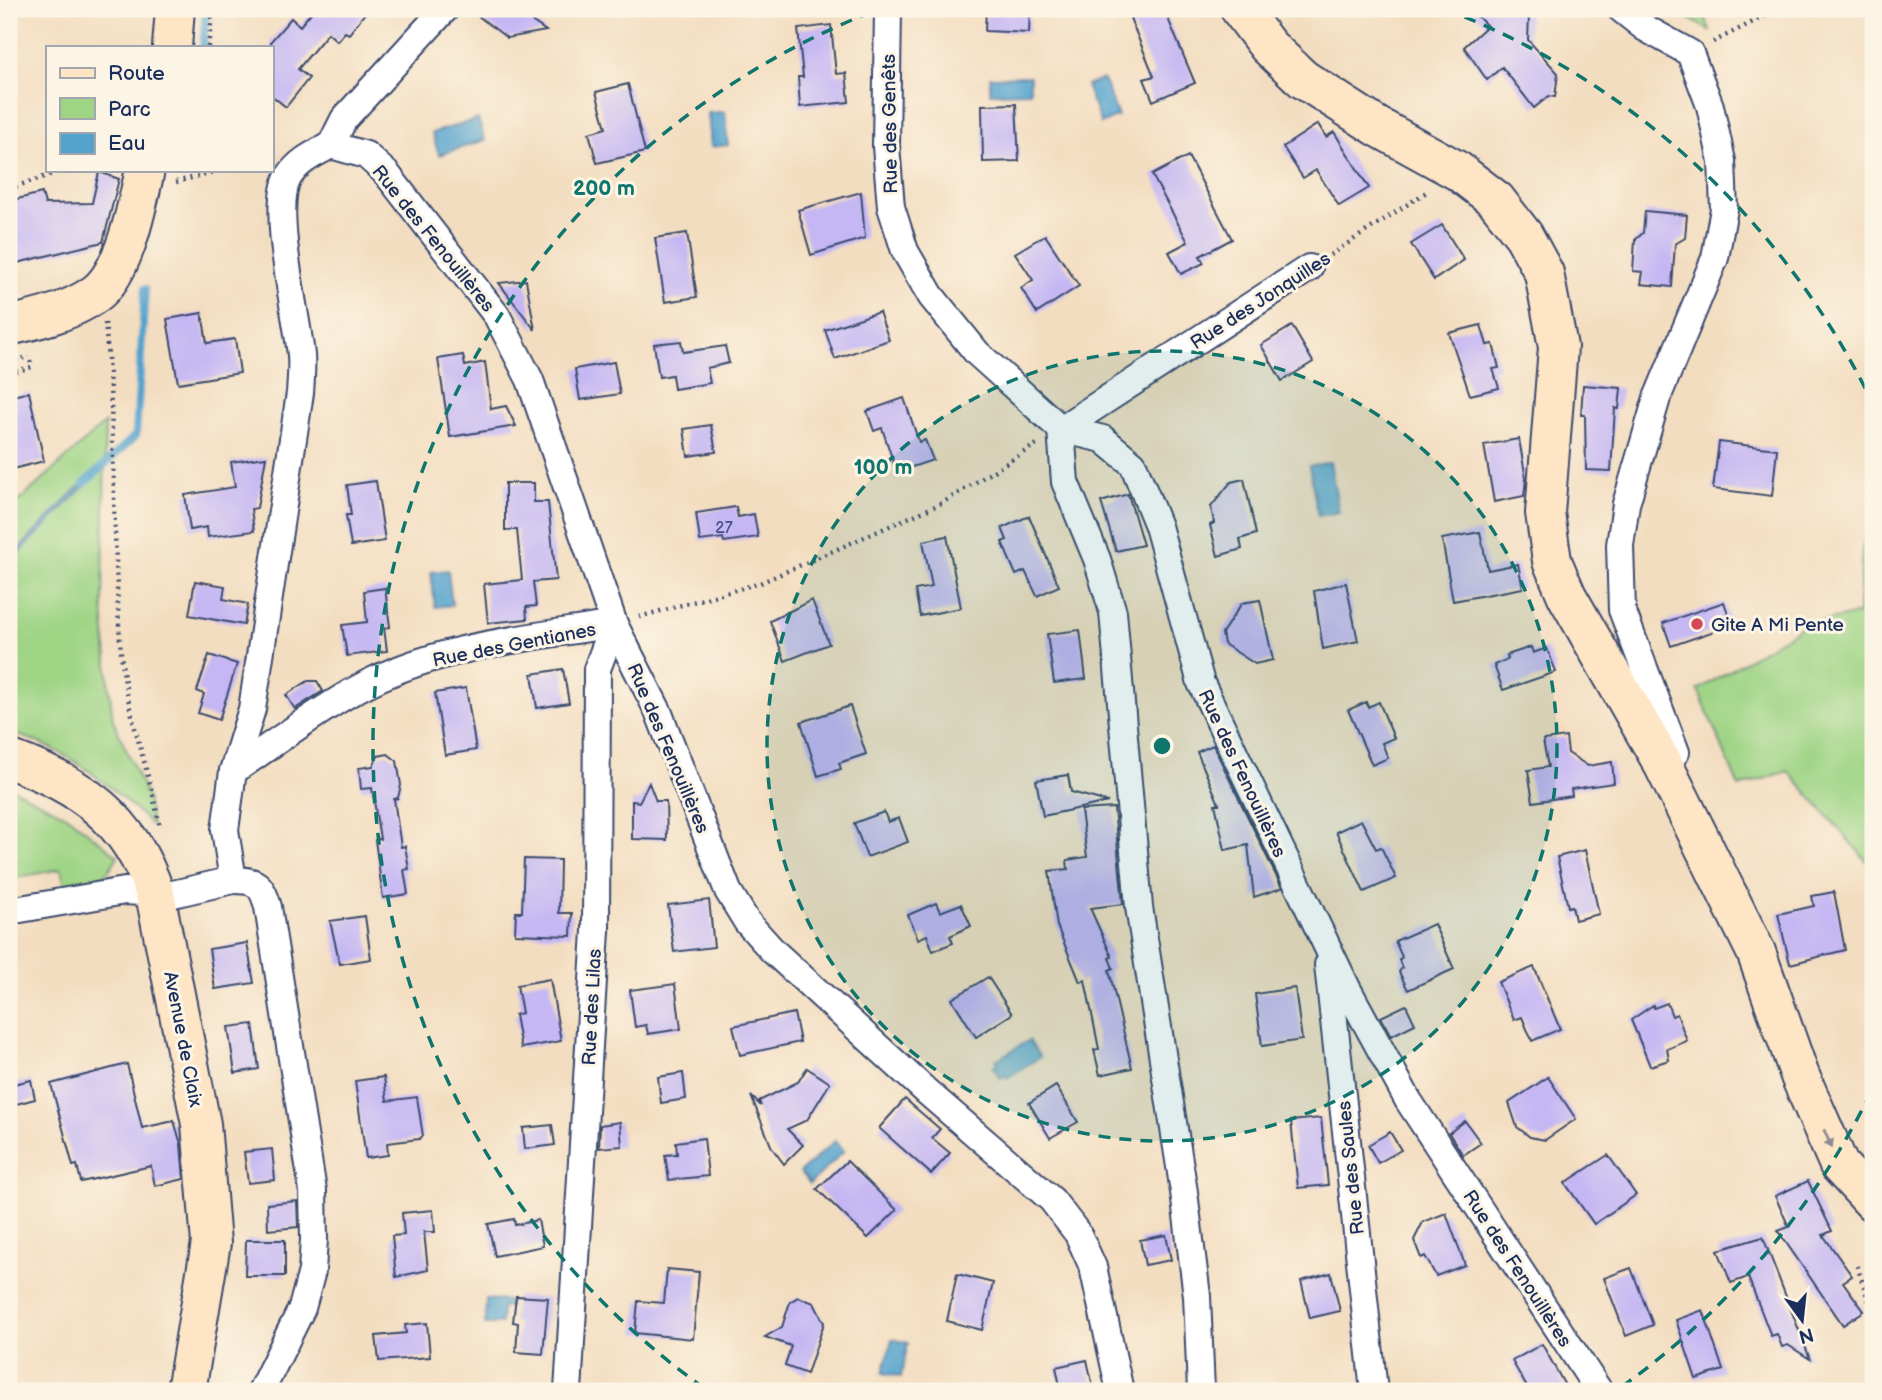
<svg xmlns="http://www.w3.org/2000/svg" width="1882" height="1400" viewBox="0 0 1882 1400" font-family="'Balsamiq Sans',sans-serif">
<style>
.green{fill:#9fd485;stroke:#5d8272;stroke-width:2}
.water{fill:#53a3cd;stroke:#376996;stroke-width:2}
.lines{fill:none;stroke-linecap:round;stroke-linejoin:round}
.stream{stroke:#53a3cd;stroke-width:8}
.building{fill:#c5b7f3}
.street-casing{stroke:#3b496d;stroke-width:30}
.secondary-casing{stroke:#3b496d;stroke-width:42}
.path{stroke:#3b496d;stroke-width:4.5;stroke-dasharray:2 5;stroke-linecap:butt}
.street{stroke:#fff;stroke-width:26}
.secondary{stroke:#fee5c5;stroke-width:38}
.oneway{fill:#8c8a92}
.ring{fill:none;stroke:#0f766e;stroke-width:3.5;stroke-dasharray:12 9}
.poi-dot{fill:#d1495b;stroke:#fcf5e5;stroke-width:2.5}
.labels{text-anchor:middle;stroke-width:6;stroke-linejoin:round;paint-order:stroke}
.number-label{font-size:16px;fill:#465183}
.street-label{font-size:19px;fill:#1b2f5e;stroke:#fcf5e5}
.poi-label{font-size:19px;fill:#1b2f5e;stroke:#fcf5e5;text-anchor:start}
.centre{fill:#0f766e;stroke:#fcf5e5;stroke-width:3.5}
.ring-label{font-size:21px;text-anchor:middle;font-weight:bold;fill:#0f766e;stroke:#fcf5e5;stroke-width:6;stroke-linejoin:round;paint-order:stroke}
</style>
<rect width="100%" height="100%" fill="#fcf5e5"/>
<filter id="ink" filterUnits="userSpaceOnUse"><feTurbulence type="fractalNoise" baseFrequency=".0143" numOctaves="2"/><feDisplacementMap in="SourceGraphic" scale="14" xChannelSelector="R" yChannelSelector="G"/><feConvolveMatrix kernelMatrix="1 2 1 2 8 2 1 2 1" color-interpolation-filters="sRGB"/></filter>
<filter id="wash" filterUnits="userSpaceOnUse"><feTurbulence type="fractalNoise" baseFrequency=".00686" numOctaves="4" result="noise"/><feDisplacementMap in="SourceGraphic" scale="28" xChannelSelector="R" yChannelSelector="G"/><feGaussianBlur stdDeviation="1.57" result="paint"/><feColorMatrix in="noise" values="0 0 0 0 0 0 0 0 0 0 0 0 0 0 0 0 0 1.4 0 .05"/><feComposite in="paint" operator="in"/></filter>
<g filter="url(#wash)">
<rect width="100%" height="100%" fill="#f3ddc0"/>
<g class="green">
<polygon points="1673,9 1703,9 1710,31"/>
<path d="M105 423 103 606 109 685 113 720 147 797 152 825C109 785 68 747 9 733V510Z"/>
<polygon points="1873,514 1873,868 1788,771 1739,787 1698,690 1805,625 1859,614 1862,549"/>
<path d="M9 787 66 815 118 856C103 883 94 884 66 891L61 869 9 879Z"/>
</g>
<g class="water">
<polygon points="1030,76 1030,92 990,93 990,77"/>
<polygon points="1103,79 1118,116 1101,124 1086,86"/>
<polygon points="725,112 728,145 711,147 708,113"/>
<polygon points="478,119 485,140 439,155 432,133"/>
<polygon points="1330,462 1339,512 1318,516 1309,466"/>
<polygon points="91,474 91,479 9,564 9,559"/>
<polygon points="448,570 452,605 435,607 431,572"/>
<polygon points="1029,1040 1040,1057 1007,1078 1005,1075 1001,1078 993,1066 998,1063 996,1060"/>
<polygon points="835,1141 844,1151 810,1184 800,1172"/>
<polygon points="486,1299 508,1301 509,1307 502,1307 501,1324 485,1324"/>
<polygon points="892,1339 908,1343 901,1377 883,1373"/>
</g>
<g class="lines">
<g class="stream">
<polyline points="203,47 206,9"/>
<polyline points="84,484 136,435 145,289"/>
</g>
</g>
<g id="blocks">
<g class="building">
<polygon points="314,9 368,9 349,34 345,32 337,41 328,33 298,69 309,78 286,107 271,95 271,41 291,18 300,26"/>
<polygon points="469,9 514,9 546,31 507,38"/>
<polygon points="986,9 1030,9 1029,33 985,31"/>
<polygon points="1152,9 1164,9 1195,83 1153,101 1144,79 1154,76 1130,18"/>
<polygon points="1470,9 1522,9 1529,16 1528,40 1558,73 1555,97 1549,96 1534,108 1502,67 1487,80 1464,47 1487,26"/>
<polygon points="831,25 836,74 846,73 849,102 800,107 798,77 803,77 798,29"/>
<polygon points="628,84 645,152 597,163 589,133 606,128 596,92"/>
<polygon points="1016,104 1019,161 983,162 982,105"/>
<polygon points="1318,124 1326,137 1334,132 1369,188 1339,206 1316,170 1303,178 1283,147"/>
<polygon points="1188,156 1232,239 1200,256 1204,263 1181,274 1169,252 1188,242 1152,175"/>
<polygon points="99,172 119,179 103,242 17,263 9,231 9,201 42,193 45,204 92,203"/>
<polygon points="861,192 865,238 811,255 798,210"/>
<polygon points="1645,211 1687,215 1685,238 1675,244 1672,287 1641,284 1643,272 1633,271 1635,240 1643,233"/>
<polygon points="1442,225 1464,260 1434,280 1411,244"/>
<polygon points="687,233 697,297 665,302 655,238"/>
<polygon points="1045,235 1079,286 1037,313 1021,288 1033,280 1015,253"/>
<polygon points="526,280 535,330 499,283"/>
<polygon points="879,312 889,340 835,359 825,330"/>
<polygon points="202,313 207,343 235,339 240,373 178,383 167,319"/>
<polygon points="1481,325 1487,345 1493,344 1499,368 1493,369 1499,388 1470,395 1449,333"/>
<polygon points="1292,326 1313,362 1282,381 1261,345"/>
<polygon points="681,341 683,352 725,346 729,363 707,368 710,383 674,389 672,375 659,377 654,344"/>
<polygon points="463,355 465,366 485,362 491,409 506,406 516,426 450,437 438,359"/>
<polygon points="614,362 620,394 580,400 575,369"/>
<polygon points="1583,385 1621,388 1619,409 1615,408 1611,471 1586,470 1585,415 1581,415"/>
<polygon points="29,392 44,461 9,470 9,397"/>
<polygon points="904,398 919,442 925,440 933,460 903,470 900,462 894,464 882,428 874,431 867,411"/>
<polygon points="711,425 716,452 688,456 684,429"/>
<polygon points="1519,439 1526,479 1524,496 1494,502 1484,445"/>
<polygon points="1719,442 1777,449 1772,496 1713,489"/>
<polygon points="266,457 257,508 251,509 254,531 208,537 207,527 190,530 185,495 235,487 231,462"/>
<polygon points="1244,479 1256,534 1240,539 1242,549 1218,556 1210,525 1214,523 1211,507 1231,482"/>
<polygon points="376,481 385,541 351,546 346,515 351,515 347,485"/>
<polygon points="505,483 534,483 534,502 548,502 556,580 533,582 536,606 526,607 527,619 488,623 484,584 522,580 517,530 505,530"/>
<polygon points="1128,494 1143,545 1116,551 1101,502"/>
<polygon points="736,507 738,517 754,514 758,537 724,542 723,538 700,541 696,513"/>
<polygon points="1029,516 1059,586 1037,596 1025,571 1016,575 1002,542 1007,540 1002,528"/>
<polygon points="1480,532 1488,570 1518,564 1523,588 1453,601 1442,539"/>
<polygon points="947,536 961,608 920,616 915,590 932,587 923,541"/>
<polygon points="195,581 225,586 223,599 248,604 244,625 189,615"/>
<polygon points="1346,583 1358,641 1323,649 1314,591"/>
<polygon points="385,588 390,627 384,628 387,651 347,656 342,625 367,622 364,591"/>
<polygon points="812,600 829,644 785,661 770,621"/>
<polygon points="1260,600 1273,660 1255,664 1224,644 1222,633 1242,603"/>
<polygon points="1724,602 1732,625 1671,646 1663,623"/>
<polygon points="1080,630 1086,679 1054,683 1047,634"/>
<polygon points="1531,647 1533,653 1547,648 1556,672 1503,690 1494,665 1508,659 1507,655"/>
<polygon points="209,655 237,664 219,720 198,713 204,694 197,691"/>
<polygon points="563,669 569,703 537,708 532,674"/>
<polygon points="308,681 317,681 323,691 295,709 286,695"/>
<polygon points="466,688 476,750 445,755 435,693"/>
<polygon points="1366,702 1368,707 1379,702 1394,738 1382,743 1388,758 1372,765 1348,710"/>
<polygon points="850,706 866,754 839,763 841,769 818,776 801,722"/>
<polygon points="1566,737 1568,753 1588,766 1612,762 1614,783 1571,789 1572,796 1533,802 1528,770 1548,767 1543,740"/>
<polygon points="1213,745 1282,888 1254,897 1248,845 1225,850 1215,804 1219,804 1197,752"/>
<polygon points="388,754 397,761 401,785 398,798 394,799 401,847 405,846 409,869 404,870 408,894 383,898 375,840 380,839 372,788 361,789 359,768 373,766 378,756"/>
<polygon points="1068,775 1071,792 1108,802 1043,816 1036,780"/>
<polygon points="649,783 656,801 666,801 667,840 632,839 632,801 639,802"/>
<polygon points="1114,808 1123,904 1090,908 1112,957 1109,958 1113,968 1109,970 1132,1068 1100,1075 1094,1050 1099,1049 1085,980 1080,982 1057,926 1049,871 1068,869 1067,860 1087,857 1081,810"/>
<polygon points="884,812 888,822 899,818 908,842 867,857 854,823"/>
<polygon points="1361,820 1376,849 1381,847 1396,878 1364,892 1336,832"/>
<polygon points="1585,850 1599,914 1575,920 1572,906 1568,907 1557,857"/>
<polygon points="524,859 560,860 559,913 572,913 571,936 515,934 516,912 522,912"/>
<polygon points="1834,892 1845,950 1790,964 1778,914 1814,906 1812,896"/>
<polygon points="709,900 714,947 674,952 668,905"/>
<polygon points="936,903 940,912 961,904 971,926 950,936 953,943 933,951 927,935 918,939 908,915"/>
<polygon points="365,916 371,959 340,964 330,921"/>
<polygon points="1434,924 1454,969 1408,990 1399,972 1402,968 1399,960 1402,957 1395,941"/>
<polygon points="247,943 254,983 215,989 209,949"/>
<polygon points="1534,967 1560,1029 1532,1041 1522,1017 1514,1020 1498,982"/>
<polygon points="988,977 1012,1014 976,1037 952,999"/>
<polygon points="550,979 561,1041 521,1048 515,1015 522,1013 517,985"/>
<polygon points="675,984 681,1029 648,1034 646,1025 635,1027 630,990"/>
<polygon points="1295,988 1302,1040 1262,1046 1255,994"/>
<polygon points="1667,1003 1672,1016 1677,1014 1687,1041 1667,1049 1669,1060 1650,1066 1631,1020 1653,1005 1654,1008"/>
<polygon points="1406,1005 1415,1024 1391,1036 1381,1017"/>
<polygon points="794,1013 800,1042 740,1055 733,1026"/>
<polygon points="253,1024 259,1069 235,1073 228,1027"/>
<polygon points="127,1064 142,1128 174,1121 181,1144 184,1179 155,1186 151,1166 81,1182 77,1165 73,1166 51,1084"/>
<polygon points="807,1068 830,1083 807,1120 787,1129 803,1145 784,1164 772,1148 751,1096 761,1106 759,1101 798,1082"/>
<polygon points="683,1073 686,1099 661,1103 658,1077"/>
<polygon points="384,1077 387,1101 417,1097 423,1136 419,1139 387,1143 388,1155 366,1158 355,1081"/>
<polygon points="1548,1077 1576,1119 1545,1140 1530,1137 1517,1127 1509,1103"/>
<polygon points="31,1080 35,1099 9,1106 9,1085"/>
<polygon points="1056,1086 1078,1122 1050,1138 1029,1103"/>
<polygon points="905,1099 940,1129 932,1138 950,1153 931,1174 879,1128"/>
<polygon points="1321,1118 1328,1185 1298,1188 1291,1121"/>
<polygon points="1465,1121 1481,1143 1463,1155 1449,1133"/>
<polygon points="620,1122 622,1146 599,1148 600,1125"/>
<polygon points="552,1125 555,1145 525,1149 523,1128"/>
<polygon points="1390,1132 1401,1150 1378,1163 1368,1145"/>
<polygon points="704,1138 708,1176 669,1180 665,1155 677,1154 676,1142"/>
<polygon points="272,1149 275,1180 248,1183 244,1152"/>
<polygon points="1608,1155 1636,1195 1594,1224 1565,1183"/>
<polygon points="847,1161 897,1210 868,1238 817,1189"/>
<polygon points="1808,1181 1832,1231 1823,1235 1852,1276 1843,1282 1864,1311 1843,1325 1778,1231 1789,1227 1775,1196"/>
<polygon points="297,1201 298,1227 268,1230 267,1204"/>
<polygon points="433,1210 435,1232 424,1232 428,1270 396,1277 392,1236 404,1235 402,1213"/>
<polygon points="1446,1213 1465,1265 1436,1276 1425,1256 1421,1258 1414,1240 1423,1222"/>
<polygon points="514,1219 515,1225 538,1220 543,1246 495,1256 488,1224"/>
<polygon points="1166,1235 1171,1260 1145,1265 1140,1240"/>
<polygon points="1763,1237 1810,1359 1788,1345 1782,1347 1777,1334 1771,1336 1748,1277 1731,1283 1718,1250"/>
<polygon points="246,1240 285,1240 285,1276 245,1276"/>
<polygon points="1631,1268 1653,1325 1626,1336 1604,1278"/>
<polygon points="667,1269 699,1272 693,1339 635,1333 638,1301 664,1303"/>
<polygon points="1331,1273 1340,1311 1310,1318 1301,1281"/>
<polygon points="957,1274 993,1283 982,1330 947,1321"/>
<polygon points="516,1296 548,1298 543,1354 516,1352 518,1323 513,1322"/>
<polygon points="798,1297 814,1303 824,1323 807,1374 785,1366 791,1346 765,1337 782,1327 790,1302"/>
<polygon points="1703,1310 1723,1370 1696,1379 1676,1320"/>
<polygon points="427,1323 430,1357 379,1361 376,1336 406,1333 405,1325"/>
<polygon points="1542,1344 1568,1391 1529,1391 1512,1361"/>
<polygon points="1087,1360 1094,1391 1061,1391 1056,1367"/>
</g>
</g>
</g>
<g filter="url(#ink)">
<use href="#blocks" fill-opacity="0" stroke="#3b496d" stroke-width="2"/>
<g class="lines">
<defs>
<g id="street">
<polyline points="888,9 886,146 891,207 905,251 931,296 977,353 1061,429 1103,439 1133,464 1158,526 1201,683 1348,990 1408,1100 1599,1391"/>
<polyline points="1621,9 1645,28 1690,53 1710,106 1722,161 1724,209 1715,258 1657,398 1626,504 1620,545 1622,610 1676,752 1663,764"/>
<polyline points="331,145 344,119 445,9"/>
<polyline points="1061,429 1065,482 1097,559 1113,612 1139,907 1184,1192 1197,1296 1201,1391"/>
<polyline points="1061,429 1309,268"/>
<path d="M233 771C274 744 314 713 357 689 433 646 529 638 614 624L597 669 596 931 568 1391"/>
<polyline points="9,911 125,891 173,894 233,880"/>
<polyline points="1328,965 1374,1391"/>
<path d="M261 1391 302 1308 312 1271 314 1239 313 1191 268 907C262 884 256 880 233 880L225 830 233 771 252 709 300 393C301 380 302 367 301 355 297 316 271 209 288 178 298 161 314 154 331 145L366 155 387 174 497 316 530 380 614 624 658 711 728 891 747 922 773 951 927 1092 1052 1200 1078 1234 1093 1267 1120 1391"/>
</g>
<g id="secondary">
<polyline points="1240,9 1268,46 1303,79 1378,127 1458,171 1496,200 1524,236 1544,273 1558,347 1545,513 1552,561 1567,596 1663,764 1756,952 1800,1076 1839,1165 1873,1202"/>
<polyline points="172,47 175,9"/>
<path d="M9 326C38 319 70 312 95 294 125 273 137 205 145 170"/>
<path d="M9 759C81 785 130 818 155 894L201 1124 211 1243 186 1391"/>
</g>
</defs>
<use href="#street" class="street-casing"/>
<use href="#secondary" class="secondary-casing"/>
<g class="path">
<polyline points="1713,42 1779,9"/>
<polyline points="208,47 213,9"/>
<polyline points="176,182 222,170"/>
<polyline points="9,189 55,173"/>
<polyline points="1330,255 1428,191"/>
<path d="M105 323C116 432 112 542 121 652 126 712 149 769 160 828"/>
<polyline points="9,362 24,358"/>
<polyline points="9,373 32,367 29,356"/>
<polyline points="639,617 760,583 942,503 1037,444"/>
<polyline points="1857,1266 1873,1314"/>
</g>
<use href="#street" class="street"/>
<use href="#secondary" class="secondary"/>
</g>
<defs><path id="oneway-solid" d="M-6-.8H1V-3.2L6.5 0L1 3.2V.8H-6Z" transform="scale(1.75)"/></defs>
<use class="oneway" href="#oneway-solid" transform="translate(1828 1139) rotate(66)"/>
</g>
<circle cx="1162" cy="746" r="395" fill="#0f766e" fill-opacity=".12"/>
<g class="ring">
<circle cx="1162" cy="746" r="395"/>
<path d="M1871 1092A789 789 0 0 1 1620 1388M704 1388A789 789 0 0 1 879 9M1445 9A789 789 0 0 1 1871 400"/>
</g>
<circle class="poi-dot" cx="1697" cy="624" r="7"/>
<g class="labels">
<g class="number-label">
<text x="724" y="533">27</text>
</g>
<g class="street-label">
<text transform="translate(889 124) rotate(-91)" y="7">Rue des Genêts</text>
<text transform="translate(434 238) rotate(51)" y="7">Rue des Fenouillères</text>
<text transform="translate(1260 300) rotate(-33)" y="7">Rue des Jonquilles</text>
<text transform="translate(514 644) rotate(-11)" y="7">Rue des Gentianes</text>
<text transform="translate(669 748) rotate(67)" y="7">Rue des Fenouillères</text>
<text transform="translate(1243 773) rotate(65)" y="7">Rue des Fenouillères</text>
<text transform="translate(591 1007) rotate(-87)" y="7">Rue des Lilas</text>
<text transform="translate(184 1039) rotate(79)" y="7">Avenue de Claix</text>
<text transform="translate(1350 1168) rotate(-96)" y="7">Rue des Saules</text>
<text transform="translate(1518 1268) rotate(57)" y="7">Rue des Fenouillères</text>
</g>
<g class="poi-label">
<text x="1711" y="631">Gite A Mi Pente</text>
</g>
</g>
<circle cx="1162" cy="746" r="10" class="centre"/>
<g class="ring-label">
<text x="604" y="195">200 m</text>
<text x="883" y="474">100 m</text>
</g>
<rect width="1882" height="1400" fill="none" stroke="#fcf5e5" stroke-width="35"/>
<rect x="46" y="46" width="228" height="126" fill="#fcf5e5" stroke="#a2a6af" stroke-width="2"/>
<rect x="60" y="68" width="35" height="10" fill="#fee5c5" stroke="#a2a6af" stroke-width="2"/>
<text x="108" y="80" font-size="21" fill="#1b2f5e">Route</text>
<rect x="60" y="98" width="35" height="21" fill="#9fd485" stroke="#a2a6af" stroke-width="2"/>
<text x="108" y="116" font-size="21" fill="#1b2f5e">Parc</text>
<rect x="60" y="133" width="35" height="21" fill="#53a3cd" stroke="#a2a6af" stroke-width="2"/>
<text x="108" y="150" font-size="21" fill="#1b2f5e">Eau</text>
<g transform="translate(1802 1320) rotate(165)" stroke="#fcf5e5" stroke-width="5" paint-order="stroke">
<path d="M0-5L12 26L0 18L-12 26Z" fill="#1b2f5e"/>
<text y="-10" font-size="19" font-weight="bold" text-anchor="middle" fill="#1b2f5e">N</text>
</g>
</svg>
